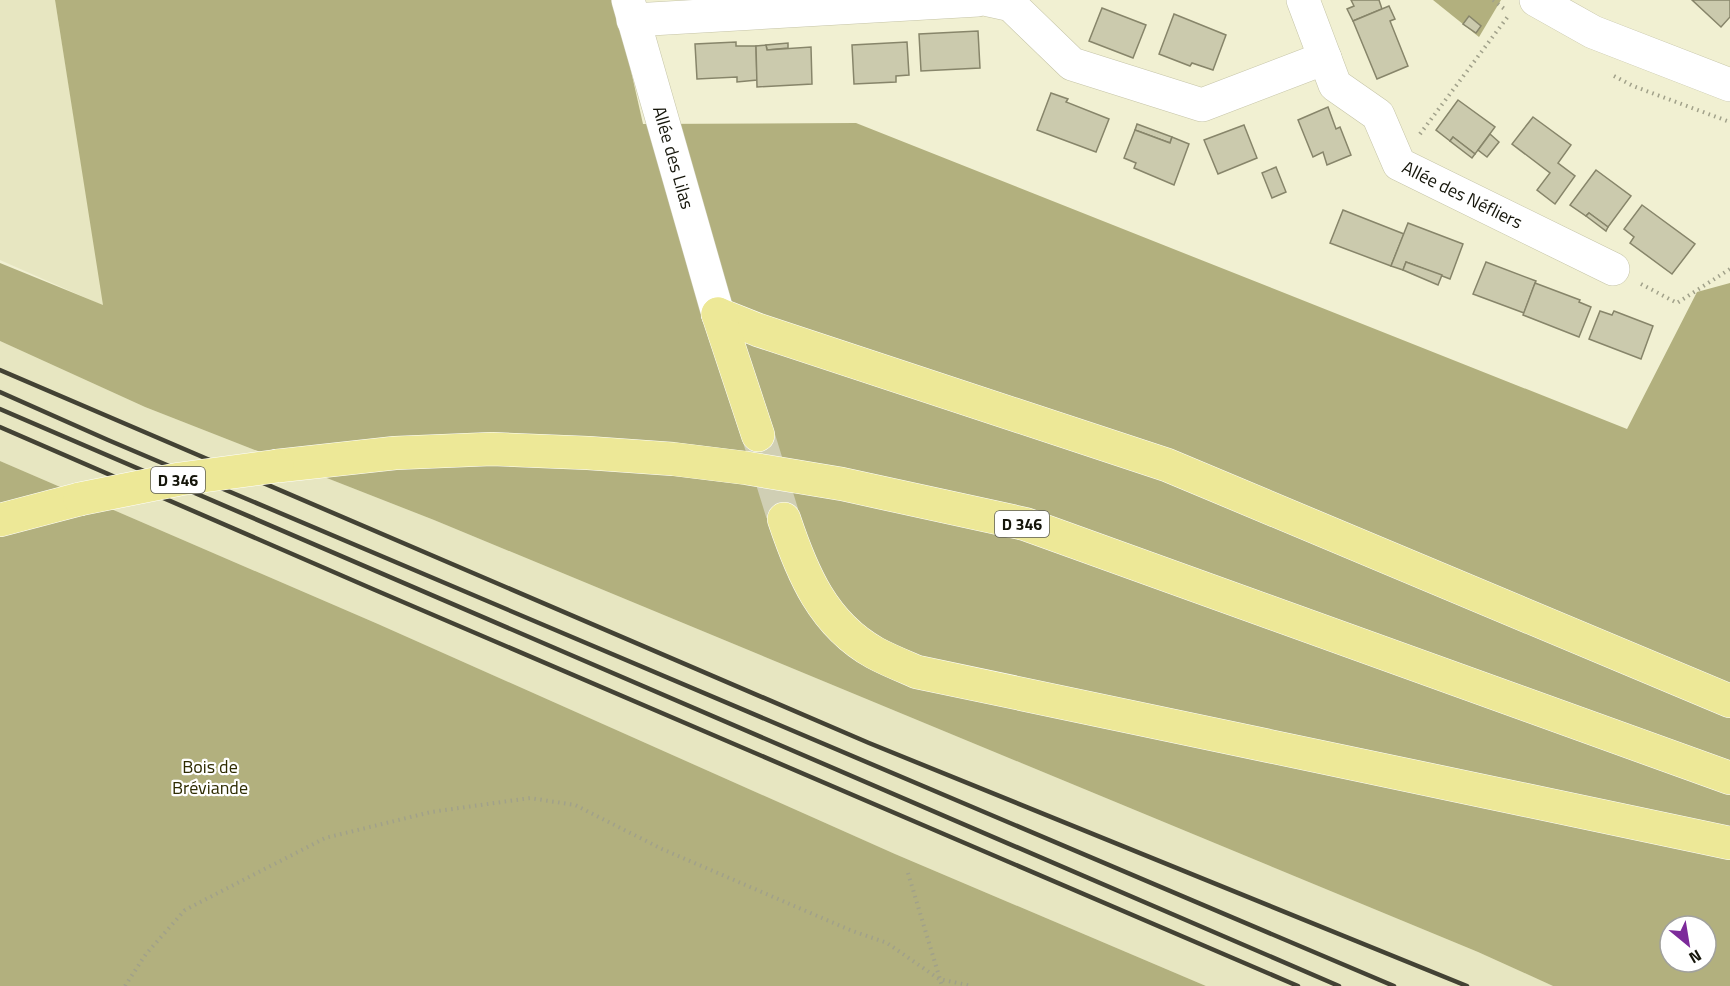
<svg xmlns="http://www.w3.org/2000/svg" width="1730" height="986" viewBox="0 0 1730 986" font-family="'Titillium Web',sans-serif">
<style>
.built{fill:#e7e6c1}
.forest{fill:#b2b07e;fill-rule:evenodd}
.building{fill:#cbcaad;stroke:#87856a;stroke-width:1.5}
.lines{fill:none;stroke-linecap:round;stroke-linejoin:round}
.major-tunnel{stroke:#d0cfb4;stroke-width:33;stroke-dasharray:33 16;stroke-linecap:butt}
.minor-casing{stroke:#c5c4a7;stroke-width:34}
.major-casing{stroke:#fff;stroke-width:34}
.path{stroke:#a1a18a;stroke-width:4;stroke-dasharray:1.5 4.5;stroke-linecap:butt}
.minor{stroke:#fff;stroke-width:33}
.major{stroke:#ede897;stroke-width:33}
.rail{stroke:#434234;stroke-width:4.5}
.major-bridge-casing{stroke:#fff;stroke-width:34;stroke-linecap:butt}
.major-bridge{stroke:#ede897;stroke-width:33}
.labels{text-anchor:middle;stroke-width:4.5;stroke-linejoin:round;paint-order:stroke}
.shield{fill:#fff;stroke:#5b5b54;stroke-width:1.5}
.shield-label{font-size:16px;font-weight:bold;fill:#15150a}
.street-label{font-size:18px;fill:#15150a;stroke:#fff}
.park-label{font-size:18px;fill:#2e2b01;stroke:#fff}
</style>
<rect width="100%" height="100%" fill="#f1f0d2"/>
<g class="built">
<polygon points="0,0 55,0 104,306 0,260"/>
<polygon points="0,341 145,407 434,520 1478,952 1553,986 1206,986 895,854 378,624 0,461"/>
</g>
<g class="forest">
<path d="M55 0H615L643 124 856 123 1627 429 1697 292 1730 283V986H1553L1478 952 434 520 145 407 0 341V263L103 305ZM1670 926H1706V962H1670Z"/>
<polygon points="1433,0 1501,0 1479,37"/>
<polygon points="0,461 378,624 895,854 1206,986 0,986"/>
</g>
<g class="building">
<polygon points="1351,0 1379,0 1382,9 1353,21 1347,9 1354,6"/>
<polygon points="1692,0 1730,0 1730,17 1721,27"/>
<polygon points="1389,6 1395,19 1390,21 1408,66 1377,79 1353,21"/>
<polygon points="1102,8 1146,25 1133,58 1089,41"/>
<polygon points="1174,14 1226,35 1213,70 1192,63 1190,66 1159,54"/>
<polygon points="1469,16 1481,26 1476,33 1463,24"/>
<polygon points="978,31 980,68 921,71 919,34"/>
<polygon points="736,42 736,46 756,46 757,80 737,82 737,77 697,79 695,44"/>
<polygon points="907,42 909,75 896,76 896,82 854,84 852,45"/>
<polygon points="788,43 788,48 767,50 766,45"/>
<polygon points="766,45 767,50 811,47 812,84 757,87 756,46"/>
<polygon points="1051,93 1068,99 1066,102 1109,119 1096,152 1037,130"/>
<polygon points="1458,100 1495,127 1475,154 1453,137 1450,141 1436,130"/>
<polygon points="1328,107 1336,129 1340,127 1351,155 1327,165 1323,152 1313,157 1298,120"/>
<polygon points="1533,117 1571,145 1558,163 1575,176 1555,204 1537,190 1550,173 1512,144"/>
<polygon points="1137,124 1172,137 1170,143 1135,130"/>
<polygon points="1244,125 1257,158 1218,174 1204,140"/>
<polygon points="1135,130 1170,143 1172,137 1189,144 1174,185 1134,168 1136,163 1124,158"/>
<polygon points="1490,134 1499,142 1487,157 1478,150"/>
<polygon points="1453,137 1475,154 1472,158 1450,141"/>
<polygon points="1276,167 1286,192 1272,198 1262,173"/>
<polygon points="1596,170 1631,196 1608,227 1589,213 1586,216 1570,205"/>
<polygon points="1642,205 1695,244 1672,274 1630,243 1634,237 1624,229"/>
<polygon points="1343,210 1404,234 1391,266 1330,243"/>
<polygon points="1589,213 1608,227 1606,231 1586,216"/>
<polygon points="1408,223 1463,244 1450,279 1406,262 1403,270 1391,266"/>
<polygon points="1406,262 1442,275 1438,285 1403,270"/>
<polygon points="1486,262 1536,281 1524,313 1473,294"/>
<polygon points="1535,283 1580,300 1579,302 1591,307 1579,337 1523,315"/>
<polygon points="1600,311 1612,315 1614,311 1653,326 1641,359 1589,339"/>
</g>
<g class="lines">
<polyline class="major-tunnel" points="758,435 784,519"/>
<defs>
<g id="minor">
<path id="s1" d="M628 0 718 314"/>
<polyline points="988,0 1011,5 1072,64 1202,105 1325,58"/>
<path id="s2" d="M1303 0 1335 85 1378 115 1399 164 1613 269"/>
<polyline points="1536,0 1593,32 1730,85"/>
<polyline points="633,20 978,0"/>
</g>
<g id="major">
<polyline points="718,314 758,330 1167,465 1730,701"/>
<polyline points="718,314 758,435"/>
<polyline points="277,466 395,453 492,449 588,453 673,459 746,468 842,484 1025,524 1730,778"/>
<path d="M784 519C802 573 823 624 875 653 888 660 903 666 917 672L1730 843"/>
<polyline points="0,520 80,499"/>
</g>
</defs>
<use href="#minor" class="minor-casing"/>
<use href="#major" class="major-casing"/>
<g class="path">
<polyline points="1493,0 1507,11"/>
<polyline points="1614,76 1633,86 1730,122"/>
<polyline points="1420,134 1509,15"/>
<polyline points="1641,284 1677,303 1730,269"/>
<polyline points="908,873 942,986"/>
<polyline points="125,986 146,954 185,910 325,838 431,812 530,798 575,805 662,849 850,930 887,943 939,979 972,986"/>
</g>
<use href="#minor" class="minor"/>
<use href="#major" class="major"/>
<g class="rail">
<polyline points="0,370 869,743 1467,986"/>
<polyline points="0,392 108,440 1394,986"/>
<polyline points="0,409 1339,986"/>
<polyline points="0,427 375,590 1298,986"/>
</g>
<defs>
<polyline id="major-bridge" points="80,499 180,479 277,466"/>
</defs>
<use href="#major-bridge" class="major-bridge-casing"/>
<use href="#major-bridge" class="major-bridge"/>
</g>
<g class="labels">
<g class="shield">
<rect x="151" y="467" width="54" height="26" rx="4.5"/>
<rect x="995" y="511" width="54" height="26" rx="4.5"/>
</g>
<g class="shield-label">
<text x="178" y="486">D 346</text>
<text x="1022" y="530">D 346</text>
</g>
<g class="street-label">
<text dy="6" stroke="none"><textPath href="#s1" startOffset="164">Allée des Lilas</textPath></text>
<text dy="6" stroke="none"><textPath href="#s2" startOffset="267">Allée des Néfliers</textPath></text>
</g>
<g class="park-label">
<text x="210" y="773">Bois de<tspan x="210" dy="21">Bréviande</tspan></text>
</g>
</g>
<g transform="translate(1688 944) rotate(150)"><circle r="28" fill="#ffffff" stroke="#a1a19d" stroke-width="1.5"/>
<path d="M0-4.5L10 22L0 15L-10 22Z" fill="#7c2a9a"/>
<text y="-9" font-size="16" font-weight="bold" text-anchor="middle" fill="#15150a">N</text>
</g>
</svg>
